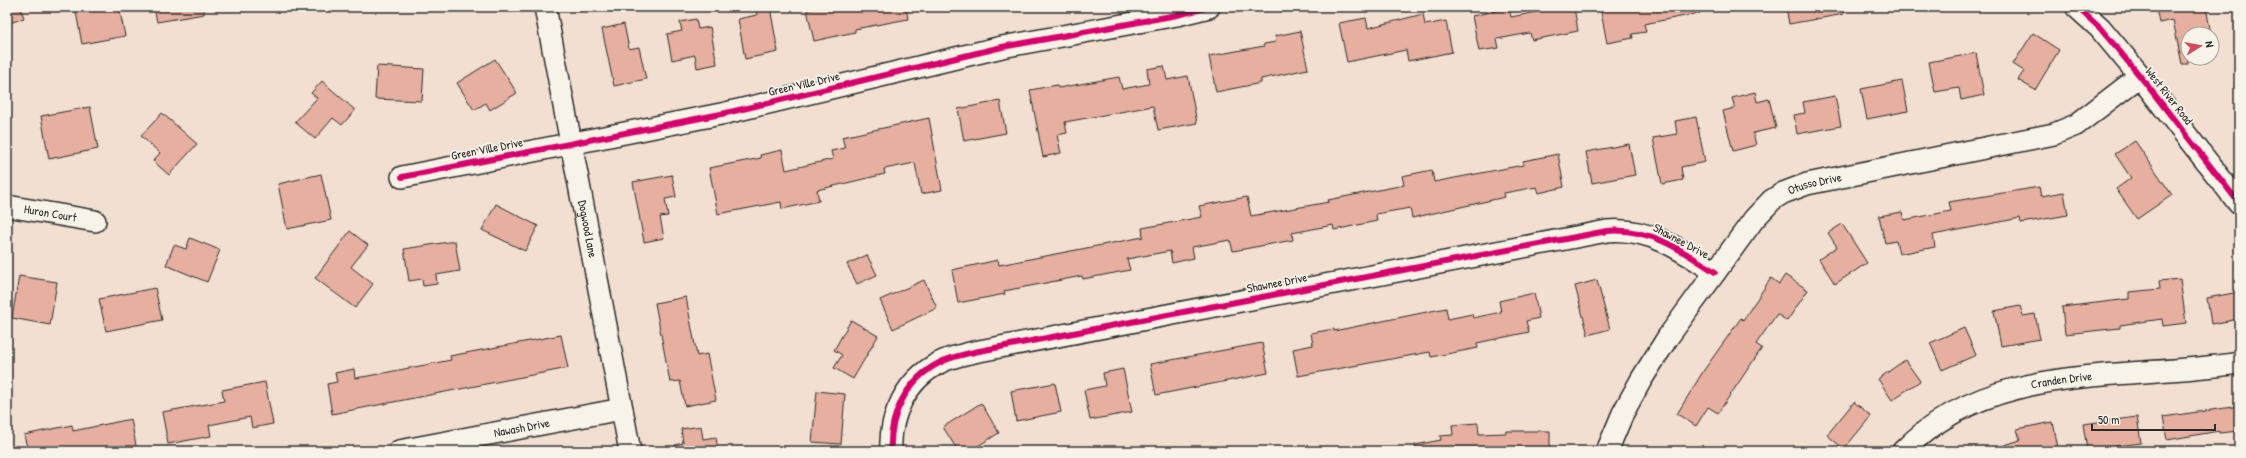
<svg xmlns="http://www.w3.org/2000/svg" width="2246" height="458" viewBox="0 0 2246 458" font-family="'Patrick Hand',sans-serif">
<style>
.building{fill:#e7af9f;stroke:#2b2b2b}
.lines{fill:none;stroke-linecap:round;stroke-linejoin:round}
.minor-casing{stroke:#2b2b2b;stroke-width:24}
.major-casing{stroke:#2b2b2b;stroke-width:25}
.minor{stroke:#f7f3e8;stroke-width:21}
.major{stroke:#f7f3e8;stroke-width:22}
.cycleway-casing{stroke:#f7f3e8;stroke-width:8}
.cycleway{stroke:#d6006c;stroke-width:6}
.labels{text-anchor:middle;stroke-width:3.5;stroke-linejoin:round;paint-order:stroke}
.street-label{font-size:12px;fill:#2b2b2b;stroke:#f7f3e8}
</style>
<rect width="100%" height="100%" fill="#f2dfd2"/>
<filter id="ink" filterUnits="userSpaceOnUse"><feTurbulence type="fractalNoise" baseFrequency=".025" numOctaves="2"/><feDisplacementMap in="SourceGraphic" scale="8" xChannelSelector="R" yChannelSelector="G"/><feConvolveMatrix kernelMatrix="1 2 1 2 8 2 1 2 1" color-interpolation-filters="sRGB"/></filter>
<g filter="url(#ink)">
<g class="building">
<polygon points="7,7 20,7 24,18 7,24"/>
<polygon points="75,7 119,7 125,36 82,44"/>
<polygon points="154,7 204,7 204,14 157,22"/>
<polygon points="755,7 770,7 778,52 745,59 738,19 757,15"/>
<polygon points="821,7 906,7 908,19 855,29 855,32 814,41 807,10"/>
<polygon points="1562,7 1574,7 1578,31 1532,40 1530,33 1497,39 1499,48 1479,51 1472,16 1509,8 1511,17"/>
<polygon points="1600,7 1700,7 1700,13 1644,24 1646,32 1632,34 1633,38 1607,43"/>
<polygon points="1786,7 1843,7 1844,14 1789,24"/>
<polygon points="2156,7 2206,7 2211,34 2188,34 2188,64 2182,64 2173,20 2159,23"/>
<polygon points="1423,14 1425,25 1446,21 1452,52 1408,61 1406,50 1347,62 1339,23 1366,18 1368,28"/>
<polygon points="696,19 698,29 710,27 717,64 697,68 695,55 672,60 667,34 682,31 680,22"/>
<polygon points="624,24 629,49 639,47 646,79 614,86 602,29"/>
<polygon points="1300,31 1308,69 1261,79 1261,83 1216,92 1209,56 1264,46 1264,44 1276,42 1275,36"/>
<polygon points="2033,33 2059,50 2035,90 2018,80 2024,71 2013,64"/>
<polygon points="1976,53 1984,95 1961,100 1959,88 1935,92 1929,62"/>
<polygon points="495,59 517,93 490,110 486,103 474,110 457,83"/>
<polygon points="377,66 424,69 422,101 375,99"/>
<polygon points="1164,66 1167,80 1188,76 1197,123 1158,130 1153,106 1065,122 1067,133 1057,135 1061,153 1043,157 1030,90 1057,85 1058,88 1119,77 1122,89 1149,84 1147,69"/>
<polygon points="322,81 355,110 342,125 333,118 315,139 295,122 317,98 311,93"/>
<polygon points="1902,81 1908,111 1867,119 1861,89"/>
<polygon points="1755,92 1757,102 1769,99 1776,128 1753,133 1756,145 1733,151 1723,111 1735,108 1732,98"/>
<polygon points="1835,96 1841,126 1797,134 1794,115 1805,113 1803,102"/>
<polygon points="1000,101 1006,133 964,141 958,109"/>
<polygon points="90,107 98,149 49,159 41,116"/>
<polygon points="162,113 197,144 169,175 153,161 160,153 141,136"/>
<polygon points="1696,117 1705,162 1681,167 1683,180 1662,184 1653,138 1677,134 1675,121"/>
<polygon points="929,118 942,190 921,194 915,163 884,169 885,174 817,190 819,201 782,209 781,202 718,214 709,168 761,158 760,155 782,150 786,170 833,159 831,151 845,148 842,137"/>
<polygon points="2135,141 2172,195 2137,219 2116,189 2131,178 2115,154"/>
<polygon points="1629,144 1635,175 1592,183 1586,152"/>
<polygon points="1558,154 1564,187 1539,193 1537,187 1504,193 1505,197 1412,218 1410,208 1376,214 1377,221 1334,230 1333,225 1292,233 1293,240 1233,251 1230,240 1192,247 1194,258 1172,263 1170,251 1127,259 1130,270 1083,279 1082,276 1004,291 1005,294 958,303 952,270 998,260 999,265 1143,237 1142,228 1202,217 1199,206 1247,197 1251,216 1329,202 1328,200 1404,185 1402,176 1432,170 1434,182 1523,165 1523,161"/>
<polygon points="321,174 331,220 287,229 278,184"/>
<polygon points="672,175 676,197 665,199 668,216 660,217 664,238 644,242 633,182"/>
<polygon points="2039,187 2041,196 2064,192 2068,215 2021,223 2020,218 1933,235 1935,247 1899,254 1896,241 1885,243 1879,216 1902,212 1904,220 1951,211 1949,202"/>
<polygon points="496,204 538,226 525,251 482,230"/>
<polygon points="1842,224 1867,263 1835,284 1819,259 1837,247 1828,233"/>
<polygon points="350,231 368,245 351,267 373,284 355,308 315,278"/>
<polygon points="190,238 220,250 207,282 166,265 174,245 186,249"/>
<polygon points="455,241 460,271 436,275 437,284 423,286 422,279 409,281 404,249"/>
<polygon points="867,255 877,275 857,284 847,264"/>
<polygon points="1785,275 1808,290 1787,321 1777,314 1756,344 1762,348 1718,413 1708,407 1696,426 1677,414 1704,370 1741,318 1743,320 1771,278 1779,284"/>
<polygon points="19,276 57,282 50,325 12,318"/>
<polygon points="2180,279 2186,323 2163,326 2162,319 2120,325 2120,328 2065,334 2062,307 2129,299 2129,292 2160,289 2159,281"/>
<polygon points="924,280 937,308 893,329 880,300"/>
<polygon points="1597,280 1610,329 1588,335 1575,286"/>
<polygon points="155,288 162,320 106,331 99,299"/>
<polygon points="2239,292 2239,319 2211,324 2207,298"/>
<polygon points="1534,293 1539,318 1526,321 1529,332 1477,343 1478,348 1431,357 1430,352 1298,376 1293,349 1313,345 1311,333 1334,329 1334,331 1446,308 1448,319 1472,314 1473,318 1501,312 1499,301"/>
<polygon points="686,297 697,356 707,354 716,400 685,406 680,381 670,382 655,303"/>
<polygon points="2020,306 2023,316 2035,314 2040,339 2001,346 1994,311"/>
<polygon points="851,320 878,336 853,379 834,368 842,355 834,350"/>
<polygon points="1964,328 1976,355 1942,370 1930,343"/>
<polygon points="561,335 568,368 332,414 327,384 337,382 335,373 354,369 355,378 368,376 451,360 450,356"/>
<polygon points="1262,343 1268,373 1156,395 1150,364"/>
<polygon points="1905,360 1920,381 1892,400 1878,379"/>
<polygon points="1123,369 1132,412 1090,420 1084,390 1105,386 1103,373"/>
<polygon points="265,382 273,424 252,428 250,417 209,425 211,436 168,444 162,412 224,401 222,390"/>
<polygon points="1055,383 1061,412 1016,421 1011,391"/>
<polygon points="817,391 845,394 841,444 812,442"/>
<polygon points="1854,402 1871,416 1844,449 1827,435"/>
<polygon points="981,403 999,433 970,451 958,451 943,427"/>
<polygon points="2239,406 2239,431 2219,433 2219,431 2167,440 2163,417"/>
<polygon points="2137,417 2141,443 2087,450 2083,424"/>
<polygon points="131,419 137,451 28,451 24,435 72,425 73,431"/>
<polygon points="2053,422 2058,448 2044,451 1996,451 1996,448 2020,440 2017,429"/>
<polygon points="1478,423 1479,434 1506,433 1506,431 1550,431 1550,451 1416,451 1415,445 1441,440 1440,436 1453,435 1452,425"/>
<polygon points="701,426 703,439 716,437 718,451 675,451 675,445 683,443 681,429"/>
</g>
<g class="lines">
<defs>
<g id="minor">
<path id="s1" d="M545 7 630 451"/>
<polyline points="402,177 726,113 1002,47 1177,15 1209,7"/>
<path id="s2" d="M7 206 95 221"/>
<path id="s3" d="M399 451 622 409"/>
<path d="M891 451C889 416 906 380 939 363 950 357 962 355 974 352L1607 231C1648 227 1682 250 1715 272"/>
<path id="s4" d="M1607 451 1623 413 1641 380 1668 337 1754 219 1772 200 1783 193 1807 184 2054 134 2076 125 2140 76"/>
<path id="s5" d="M1903 451C1992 360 2124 381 2239 363"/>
</g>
<polyline id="major" points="2077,7 2100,28 2140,76 2239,203"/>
</defs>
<use href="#minor" class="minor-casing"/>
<use href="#major" class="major-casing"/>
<use href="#minor" class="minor"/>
<use href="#major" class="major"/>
<defs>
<g id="cycleway">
<polyline points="2077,7 2100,28 2140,76 2239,203"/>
<polyline points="402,177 726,113 1002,47 1177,15 1209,7"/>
<path d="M891 451C889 416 906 380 939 363 950 357 962 355 974 352L1607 231C1648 227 1682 250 1715 272"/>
</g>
</defs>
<use href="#cycleway" class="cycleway-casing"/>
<use href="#cycleway" class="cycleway"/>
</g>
</g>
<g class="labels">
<g class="street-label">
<text transform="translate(804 84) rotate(-13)" y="4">Green Ville Drive</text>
<text transform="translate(2169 96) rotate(52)" y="4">West River Road</text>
<text transform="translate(487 149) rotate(-11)" y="4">Green Ville Drive</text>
<text dy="4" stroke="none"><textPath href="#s4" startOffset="348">Otusso Drive</textPath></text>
<text dy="4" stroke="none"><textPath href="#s2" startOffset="44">Huron Court</textPath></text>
<text dy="4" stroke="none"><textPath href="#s1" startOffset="226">Dogwood Lane</textPath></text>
<text transform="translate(1681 241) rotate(28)" y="4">Shawnee Drive</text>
<text transform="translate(1277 283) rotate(-11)" y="4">Shawnee Drive</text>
<text dy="4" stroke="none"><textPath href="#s5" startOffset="177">Cranden Drive</textPath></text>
<text dy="4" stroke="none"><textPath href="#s3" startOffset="125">Nawash Drive</textPath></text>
</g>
</g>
<rect width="2246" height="458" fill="none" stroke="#f7f3e8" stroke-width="24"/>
<rect x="12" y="12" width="2222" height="434" fill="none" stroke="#2b2b2b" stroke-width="1.5" filter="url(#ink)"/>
<g transform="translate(2200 46) rotate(79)"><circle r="19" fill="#f7f3e8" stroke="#a5a39c"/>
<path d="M0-3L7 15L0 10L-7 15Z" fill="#d1495b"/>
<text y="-6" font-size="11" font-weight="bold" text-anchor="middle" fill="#2b2b2b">N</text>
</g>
<path d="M2092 424v6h123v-6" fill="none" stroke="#2b2b2b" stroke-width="2"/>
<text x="2098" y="424" font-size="12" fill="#2b2b2b" stroke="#f7f3e8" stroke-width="3" paint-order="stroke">50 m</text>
</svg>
